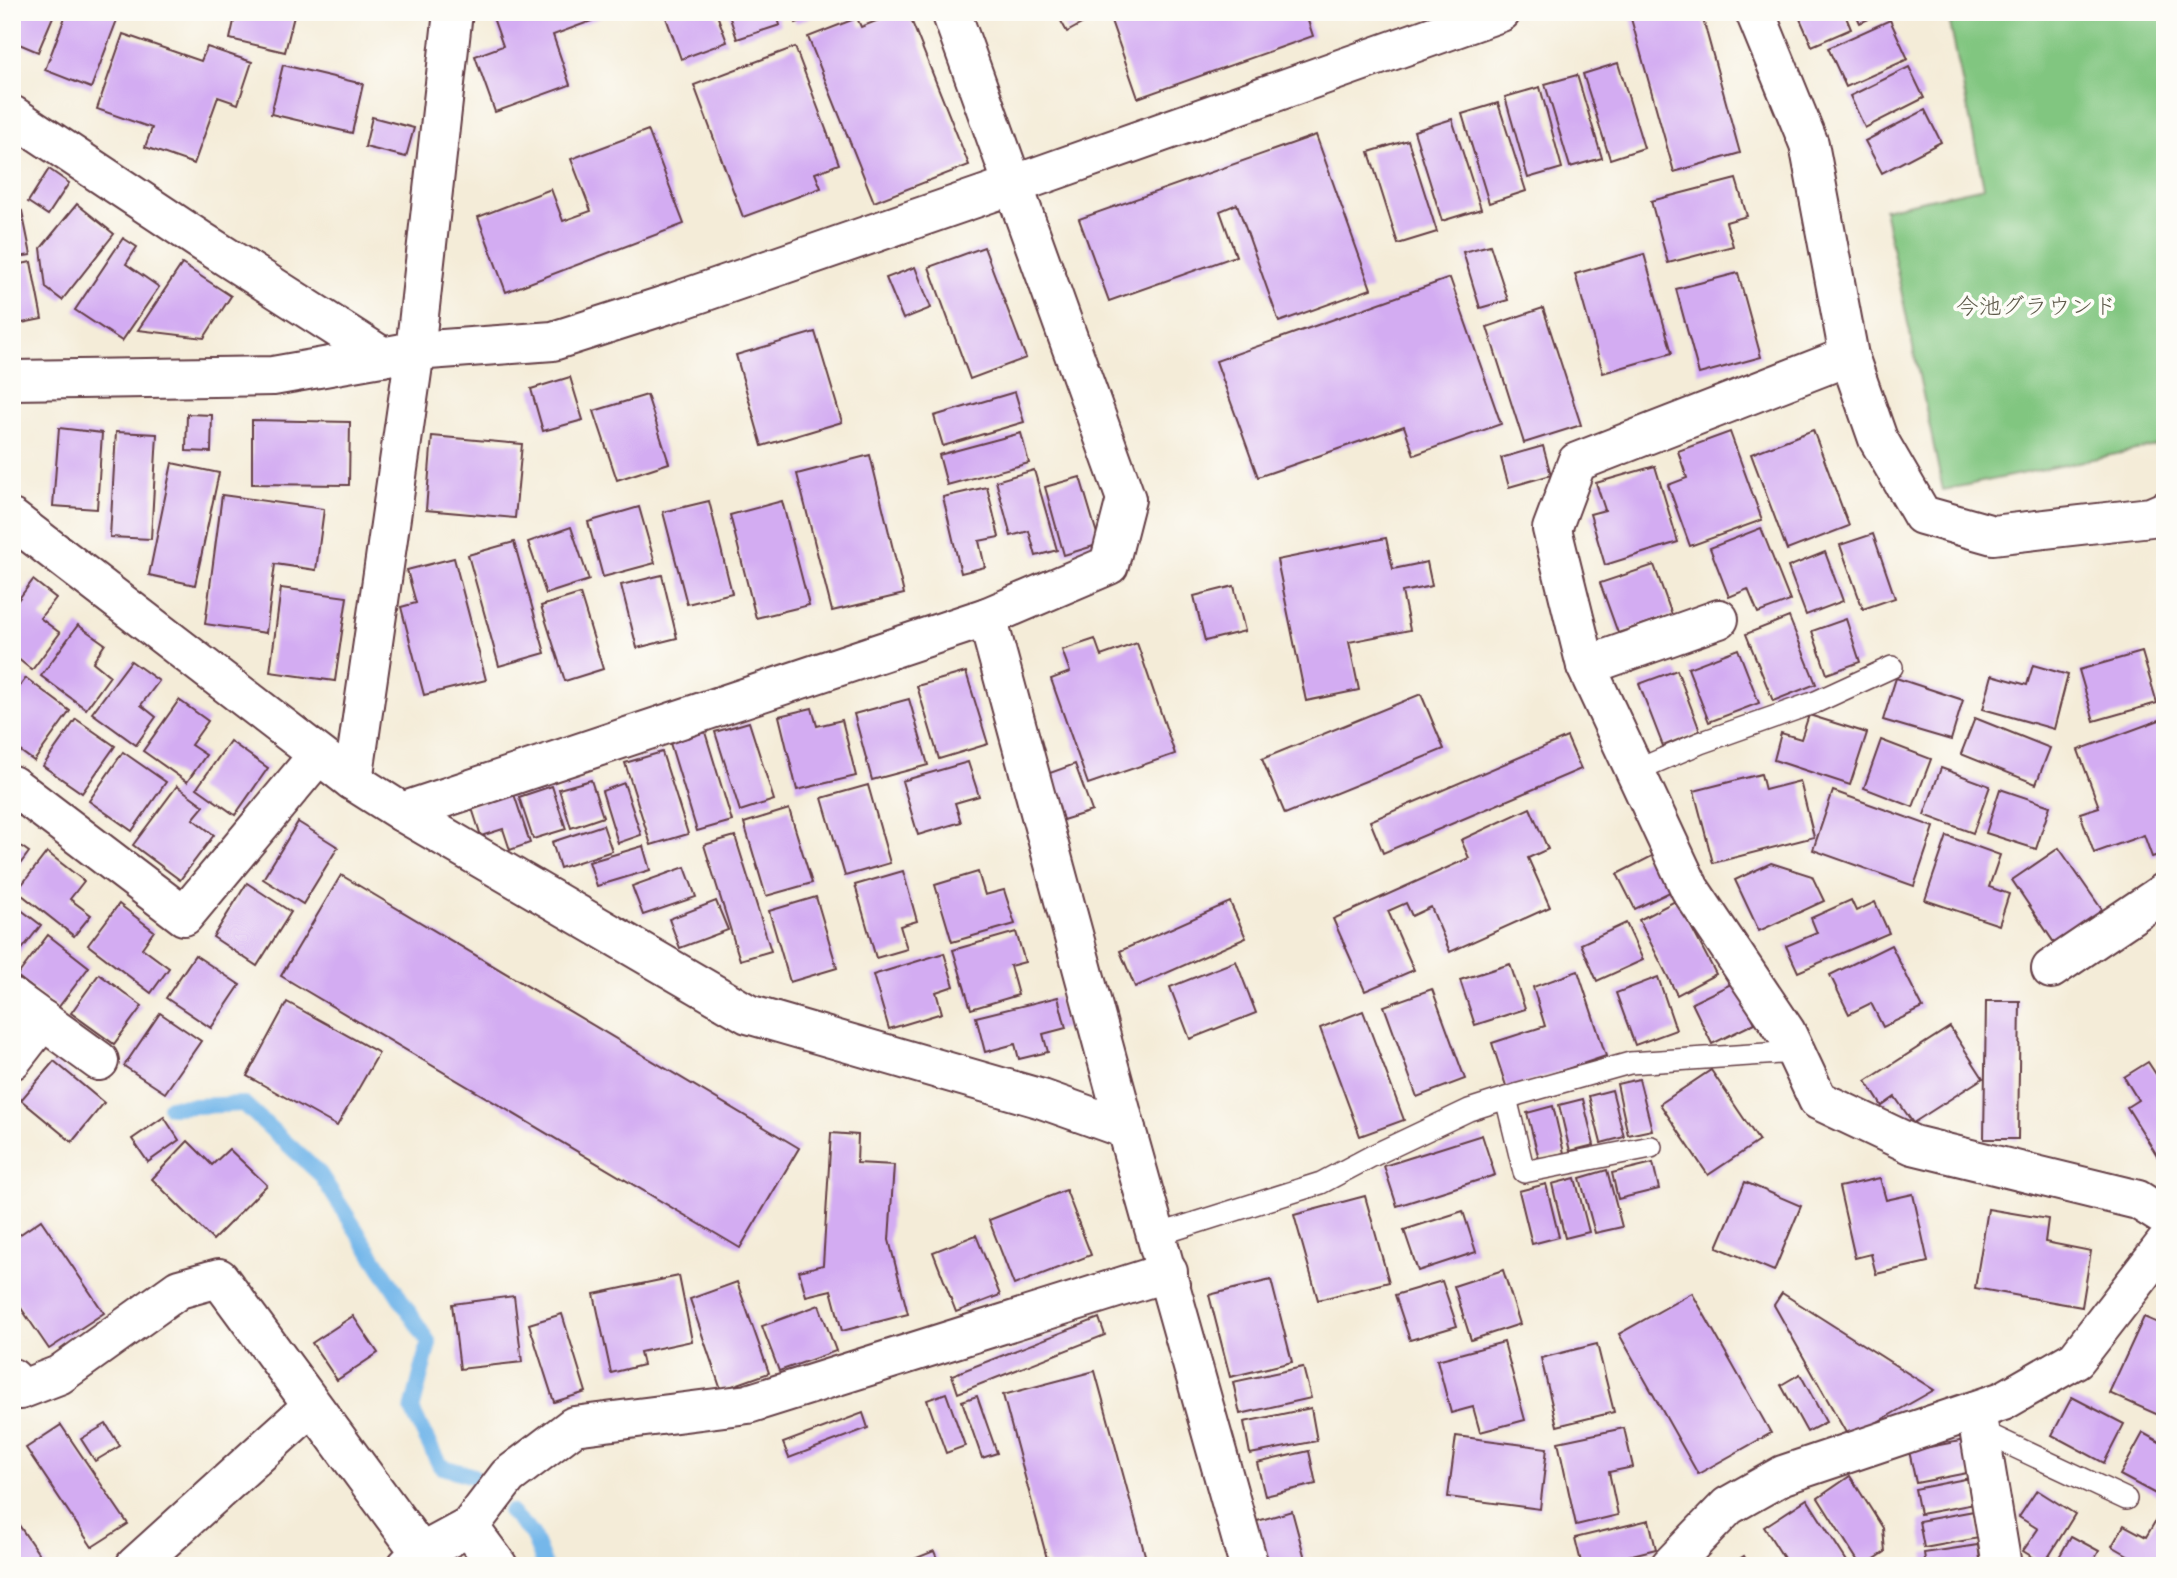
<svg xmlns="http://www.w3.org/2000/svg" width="2177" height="1578" viewBox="0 0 2177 1578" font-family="Dekko,'Klee One',sans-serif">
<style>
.green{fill:#81c680;stroke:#667256;stroke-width:2}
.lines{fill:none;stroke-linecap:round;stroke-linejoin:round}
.stream{stroke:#75b7ea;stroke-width:16}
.building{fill:#d3acf2}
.lane-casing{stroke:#643e45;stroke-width:24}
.street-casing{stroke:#643e45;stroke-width:42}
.secondary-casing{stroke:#643e45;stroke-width:42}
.lane{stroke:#fff;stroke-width:21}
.street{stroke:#fff;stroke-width:38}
.secondary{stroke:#fff;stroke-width:38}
.labels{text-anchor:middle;stroke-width:7;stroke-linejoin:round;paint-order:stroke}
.park-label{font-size:23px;fill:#5d5949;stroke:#fdfcf7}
</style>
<rect width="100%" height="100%" fill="#fdfcf7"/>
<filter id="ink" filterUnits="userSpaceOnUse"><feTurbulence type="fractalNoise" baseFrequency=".0143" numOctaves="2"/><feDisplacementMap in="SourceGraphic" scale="14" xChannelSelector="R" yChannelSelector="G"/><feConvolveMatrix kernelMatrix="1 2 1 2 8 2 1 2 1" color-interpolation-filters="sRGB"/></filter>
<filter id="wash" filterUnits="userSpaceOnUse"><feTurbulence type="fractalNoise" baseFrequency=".00686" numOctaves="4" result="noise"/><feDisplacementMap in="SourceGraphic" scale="28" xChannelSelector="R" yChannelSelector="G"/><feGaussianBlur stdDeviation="1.57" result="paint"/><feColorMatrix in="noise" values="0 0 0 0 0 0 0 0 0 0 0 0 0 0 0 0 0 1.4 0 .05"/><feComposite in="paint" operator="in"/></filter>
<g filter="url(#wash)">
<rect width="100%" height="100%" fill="#f4ecd8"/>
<polygon class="green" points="1958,12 2165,12 2165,444 1943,490 1884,209 1984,187 1948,14"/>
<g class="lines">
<g class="stream">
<polyline points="170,1107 244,1104 320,1174 429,1343 412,1410 440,1466 473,1476"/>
<polyline points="510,1512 532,1534 545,1566"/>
</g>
</g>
<g id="blocks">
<g class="building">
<polygon points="12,12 55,12 38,52 12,41"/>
<polygon points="67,12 120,12 91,88 45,70"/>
<polygon points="203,12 224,12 222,19"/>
<polygon points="236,12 295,12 285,52 230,39"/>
<polygon points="491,12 601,12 602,17 553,35 570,85 495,112 475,56 503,46"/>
<polygon points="664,12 716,12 727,42 681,59"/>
<polygon points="728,12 776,12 780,25 737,39"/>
<polygon points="791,12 825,12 796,23"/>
<polygon points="899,12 908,12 969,165 874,202 808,37 857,18 861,27"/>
<polygon points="1056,12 1103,12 1067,32"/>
<polygon points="1108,12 1305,12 1313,36 1138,98"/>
<polygon points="1639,12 1701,12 1740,153 1674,172 1630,15"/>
<polygon points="1797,12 1844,12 1851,29 1812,46"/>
<polygon points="1855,12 1884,12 1860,23"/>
<polygon points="1890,20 1908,59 1846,87 1828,48"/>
<polygon points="123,34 201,61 207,47 252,62 238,104 218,97 194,164 145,147 152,128 97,109"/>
<polygon points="795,47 839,164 815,173 821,188 743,217 694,85"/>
<polygon points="1618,63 1644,148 1610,159 1583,74"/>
<polygon points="283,65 363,84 352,133 271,114"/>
<polygon points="1909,67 1924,98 1865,128 1850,96"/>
<polygon points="1577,75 1602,158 1570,167 1545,84"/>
<polygon points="1540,87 1562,168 1528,178 1505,97"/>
<polygon points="1498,103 1526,191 1489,203 1462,114"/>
<polygon points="1925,110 1941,142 1882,173 1865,141"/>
<polygon points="372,117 414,128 406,157 365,147"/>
<polygon points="1452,119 1481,209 1442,221 1414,131"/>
<polygon points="648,130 684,224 506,292 478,217 551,189 563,221 591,211 571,159"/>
<polygon points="1316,135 1371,289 1279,322 1237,204 1220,211 1236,256 1109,301 1079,219"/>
<polygon points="1408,140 1437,232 1398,244 1369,152"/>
<polygon points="49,169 69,183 48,215 28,202"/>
<polygon points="1736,179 1747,216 1726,222 1733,246 1668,263 1651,201"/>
<polygon points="77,204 114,234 62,300 46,288 41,248"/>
<polygon points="22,211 31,255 12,258 12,213"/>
<polygon points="123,238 137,247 126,264 159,287 122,341 75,310"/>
<polygon points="1490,245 1508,300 1480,308 1463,252"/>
<polygon points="984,247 1026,358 970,379 929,267"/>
<polygon points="1644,254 1672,353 1603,373 1575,274"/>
<polygon points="31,262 42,319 12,325 12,266"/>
<polygon points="182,264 231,296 204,338 138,330"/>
<polygon points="915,267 931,308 903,319 886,278"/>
<polygon points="1738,273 1761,357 1699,374 1676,289"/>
<polygon points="1450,278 1501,424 1414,455 1404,426 1258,477 1216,361"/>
<polygon points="1543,308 1581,425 1524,443 1487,327"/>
<polygon points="815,332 842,422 762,446 736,355"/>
<polygon points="570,377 583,420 543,431 531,389"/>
<polygon points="1015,392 1024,422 943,446 934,416"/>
<polygon points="647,395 669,463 617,480 594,411"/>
<polygon points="187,414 212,415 211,452 186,451"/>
<polygon points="252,420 350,422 349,485 252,484"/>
<polygon points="59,428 102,433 97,509 53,506"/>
<polygon points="1813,430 1849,526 1787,550 1751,454"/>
<polygon points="116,432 157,434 151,539 110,537"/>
<polygon points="1730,432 1762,520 1690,546 1668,485 1687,478 1678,451"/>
<polygon points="1021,433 1029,463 947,485 939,455"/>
<polygon points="432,436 522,444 515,518 426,510"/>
<polygon points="1543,446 1551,475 1509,487 1501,458"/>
<polygon points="870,455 904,594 832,611 797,474"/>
<polygon points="172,463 219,473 195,585 149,575"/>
<polygon points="1655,466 1678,542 1605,565 1590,514 1605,510 1596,483"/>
<polygon points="1034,470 1057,550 1036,556 1029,531 1011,536 996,481"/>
<polygon points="1080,477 1100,544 1064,555 1045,487"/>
<polygon points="987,487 999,537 979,541 985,567 961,573 943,497"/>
<polygon points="222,495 324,509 316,570 275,564 266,633 205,624"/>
<polygon points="709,501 732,593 687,604 663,512"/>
<polygon points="782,501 809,605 756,618 730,515"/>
<polygon points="639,507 655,563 603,577 588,522"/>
<polygon points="571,527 589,580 546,594 528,542"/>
<polygon points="1761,528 1790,601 1758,613 1748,589 1729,597 1710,548"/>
<polygon points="1873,534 1895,598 1863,609 1840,545"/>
<polygon points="1386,538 1393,569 1427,562 1432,586 1402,592 1410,630 1349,642 1359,690 1306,701 1277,560"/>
<polygon points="514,542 545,653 499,666 468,555"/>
<polygon points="1825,552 1843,601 1806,615 1788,567"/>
<polygon points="454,558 486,680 424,695 401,607 416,603 407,570"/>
<polygon points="1654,565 1672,615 1618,633 1600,583"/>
<polygon points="662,575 677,638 637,648 621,585"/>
<polygon points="33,580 56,598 40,618 60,633 32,670 12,654 12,608"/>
<polygon points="1234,586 1245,631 1205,641 1194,596"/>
<polygon points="281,588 347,597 335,681 270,672"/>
<polygon points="580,594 603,669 565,681 541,606"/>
<polygon points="1789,617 1816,684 1773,701 1746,634"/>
<polygon points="1846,619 1860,662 1827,674 1812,631"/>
<polygon points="78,625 105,644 93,662 110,676 86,709 41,676"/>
<polygon points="1095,639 1101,656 1137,643 1175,754 1088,784 1051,679 1070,672 1062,650"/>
<polygon points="1738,649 1759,703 1709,722 1688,668"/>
<polygon points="2142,652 2157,703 2094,721 2079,670"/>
<polygon points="131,661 159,681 141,705 156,717 136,745 92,713"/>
<polygon points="2033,665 2068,675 2054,729 1983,709 1992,675 2027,685"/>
<polygon points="1677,670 1700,731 1663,746 1639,684"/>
<polygon points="966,672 988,744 939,759 917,686"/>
<polygon points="26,678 70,711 34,761 12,745 12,697"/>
<polygon points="1896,678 1963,700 1951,740 1883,720"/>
<polygon points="1421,694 1444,749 1285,814 1262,759"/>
<polygon points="909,699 928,765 872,780 854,714"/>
<polygon points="179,700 208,721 191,745 206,755 187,782 143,751"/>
<polygon points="812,708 817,726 842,720 856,776 797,790 779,716"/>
<polygon points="1809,715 1867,733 1850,785 1774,760 1781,733 1801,739"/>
<polygon points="1975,718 2050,748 2036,784 1961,754"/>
<polygon points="2165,718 2165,853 2152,857 2144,835 2094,853 2080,813 2099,807 2078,750"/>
<polygon points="76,719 115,746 82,793 43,766"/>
<polygon points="749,722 774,800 740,811 715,732"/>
<polygon points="705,732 732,821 697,831 670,743"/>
<polygon points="1567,737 1581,769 1383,853 1370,821"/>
<polygon points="1881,740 1931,759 1913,807 1864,788"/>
<polygon points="230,741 268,768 235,815 197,788"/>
<polygon points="123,752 166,782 132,831 89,801"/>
<polygon points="662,752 688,834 651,845 625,763"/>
<polygon points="968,762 979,796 955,803 961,822 918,835 902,781"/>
<polygon points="1075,764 1092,811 1063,820 1047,774"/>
<polygon points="1941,768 1990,786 1973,833 1924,815"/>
<polygon points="1761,774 1765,790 1800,781 1814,837 1713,863 1694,791"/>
<polygon points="591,780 603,817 571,828 559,789"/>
<polygon points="624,783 641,835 618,843 602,791"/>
<polygon points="868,785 890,863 845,876 822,798"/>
<polygon points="177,786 204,806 193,819 214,835 180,880 133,845"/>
<polygon points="552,786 566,829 533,839 519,797"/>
<polygon points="2000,789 2050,806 2036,849 1986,833"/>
<polygon points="513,791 530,843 510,850 503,829 481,836 471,805"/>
<polygon points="1833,791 1934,827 1914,886 1813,850"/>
<polygon points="1530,808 1548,849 1528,858 1550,907 1450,952 1431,907 1412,916 1406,903 1388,911 1414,970 1365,991 1333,919 1469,858 1461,840"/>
<polygon points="789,809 812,883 766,896 744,823"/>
<polygon points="298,822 338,847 303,904 263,879"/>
<polygon points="603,825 612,851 560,868 552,842"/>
<polygon points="735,836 771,951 740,960 704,845"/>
<polygon points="1947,836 2000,855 1989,887 2009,894 1999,925 1925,900"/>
<polygon points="12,840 29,852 12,875"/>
<polygon points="643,846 650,870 597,886 589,862"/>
<polygon points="2059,848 2107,917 2059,950 2012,880"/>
<polygon points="47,852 84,881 70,899 91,915 74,936 17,891"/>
<polygon points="1654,855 1672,891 1635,909 1617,874"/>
<polygon points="1771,863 1812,876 1824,901 1759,931 1735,880"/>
<polygon points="685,867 696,897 643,915 632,886"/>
<polygon points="903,871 917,921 900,926 907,949 876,958 855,885"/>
<polygon points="978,872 985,895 1004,890 1015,924 952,942 935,885"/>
<polygon points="341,875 799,1148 740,1248 281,976"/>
<polygon points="247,883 291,912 257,966 213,937"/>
<polygon points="816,897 837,968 790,982 769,911"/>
<polygon points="1677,900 1716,974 1677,995 1639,920"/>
<polygon points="1851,900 1856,911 1875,902 1889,933 1798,972 1786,946 1817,933 1811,918"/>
<polygon points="716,901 728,930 680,948 669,919"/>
<polygon points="1230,902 1246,938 1135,987 1120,951"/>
<polygon points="12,903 41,925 12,962"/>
<polygon points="119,904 154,931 142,948 169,968 151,993 88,945"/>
<polygon points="1626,923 1643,960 1597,981 1581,944"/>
<polygon points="1016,932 1025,962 1010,966 1018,995 971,1009 953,950"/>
<polygon points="48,935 89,967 58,1008 17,976"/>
<polygon points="1891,945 1923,1008 1883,1027 1871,1003 1849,1014 1830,975"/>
<polygon points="944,953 954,986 936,992 942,1013 889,1029 873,975"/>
<polygon points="195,955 240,985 211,1028 166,998"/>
<polygon points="1236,961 1256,1013 1190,1039 1170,987"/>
<polygon points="1510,964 1525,1009 1475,1025 1460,980"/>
<polygon points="1578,971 1606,1056 1507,1089 1492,1043 1545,1026 1533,987"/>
<polygon points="99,974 142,1006 114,1044 71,1013"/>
<polygon points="1658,977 1676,1030 1635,1045 1616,993"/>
<polygon points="1735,982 1755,1023 1712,1044 1692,1003"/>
<polygon points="1432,989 1465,1079 1417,1097 1384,1006"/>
<polygon points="1058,997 1066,1028 1043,1034 1048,1052 1019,1059 1015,1044 985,1052 976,1017"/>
<polygon points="1986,1001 2020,1001 2018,1139 1984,1139"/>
<polygon points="287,1002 379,1053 337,1126 247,1076"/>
<polygon points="1363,1011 1404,1120 1360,1136 1320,1028"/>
<polygon points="160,1013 201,1041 165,1093 124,1066"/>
<polygon points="1950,1027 1983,1078 1913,1123 1895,1097 1882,1106 1866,1081"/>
<polygon points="54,1061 104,1103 72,1142 21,1100"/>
<polygon points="2148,1062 2165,1088 2165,1163 2163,1165 2127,1107 2138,1100 2124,1077"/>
<polygon points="1711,1070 1759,1141 1708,1175 1660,1104"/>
<polygon points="1639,1079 1652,1130 1628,1135 1617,1084"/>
<polygon points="1612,1090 1624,1137 1601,1143 1589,1096"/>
<polygon points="1583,1099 1594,1145 1570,1151 1559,1105"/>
<polygon points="1553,1106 1564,1153 1539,1159 1527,1113"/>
<polygon points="164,1117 179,1140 148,1162 132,1139"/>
<polygon points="831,1133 858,1135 857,1163 894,1165 889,1240 908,1314 842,1331 831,1290 806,1296 799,1271 823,1265"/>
<polygon points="1482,1135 1495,1175 1397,1206 1384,1166"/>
<polygon points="188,1141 212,1165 229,1149 267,1185 213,1240 152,1179"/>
<polygon points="1653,1163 1659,1189 1618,1199 1612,1173"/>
<polygon points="1607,1170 1622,1227 1595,1233 1580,1178"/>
<polygon points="1575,1178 1589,1232 1565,1238 1552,1184"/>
<polygon points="1880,1178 1886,1200 1913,1194 1928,1262 1876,1274 1871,1254 1855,1258 1839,1187"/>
<polygon points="1745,1182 1801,1206 1774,1271 1717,1247"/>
<polygon points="1546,1184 1559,1237 1532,1244 1519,1191"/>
<polygon points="1066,1190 1091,1255 1014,1285 989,1220"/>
<polygon points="1365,1196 1389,1282 1318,1300 1294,1215"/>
<polygon points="1988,1209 2048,1219 2045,1242 2091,1251 2082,1307 1975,1288"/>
<polygon points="1463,1211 1476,1252 1418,1271 1404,1230"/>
<polygon points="41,1220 104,1313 49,1349 12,1295 12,1240"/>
<polygon points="976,1235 1000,1295 956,1312 933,1252"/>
<polygon points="1503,1270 1520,1324 1471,1340 1454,1286"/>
<polygon points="679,1276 692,1341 640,1352 643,1365 611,1373 594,1294"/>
<polygon points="1271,1280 1292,1362 1230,1377 1209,1295"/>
<polygon points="1442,1281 1457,1326 1410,1340 1395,1295"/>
<polygon points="737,1282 769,1373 721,1390 690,1299"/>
<polygon points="1692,1293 1771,1433 1698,1474 1619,1334"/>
<polygon points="1782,1293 1934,1390 1849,1438 1774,1305"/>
<polygon points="514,1296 522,1362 460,1369 452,1304"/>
<polygon points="819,1305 836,1351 779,1371 762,1326"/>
<polygon points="562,1314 586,1392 554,1402 529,1324"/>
<polygon points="353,1316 378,1353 337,1380 312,1343"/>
<polygon points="2144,1317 2165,1326 2165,1418 2109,1393"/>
<polygon points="1099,1318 1105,1335 958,1393 952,1375"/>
<polygon points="1504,1342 1525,1420 1480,1432 1473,1407 1451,1413 1437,1360"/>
<polygon points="1597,1344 1614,1412 1557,1426 1541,1358"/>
<polygon points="1303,1367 1311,1398 1240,1414 1233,1382"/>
<polygon points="1095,1371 1148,1566 1049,1566 1003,1395"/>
<polygon points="1800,1374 1826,1422 1807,1432 1781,1385"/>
<polygon points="946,1393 965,1446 946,1453 927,1400"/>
<polygon points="977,1396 997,1453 982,1458 962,1401"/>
<polygon points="2072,1397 2124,1424 2104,1463 2052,1435"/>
<polygon points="1311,1408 1317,1441 1250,1454 1244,1422"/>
<polygon points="863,1413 868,1428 789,1458 783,1443"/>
<polygon points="106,1424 120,1446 95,1461 81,1439"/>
<polygon points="61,1425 128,1524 92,1547 26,1448"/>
<polygon points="1624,1428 1633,1467 1609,1472 1618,1515 1576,1525 1558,1442"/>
<polygon points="2143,1433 2165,1445 2165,1499 2120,1475"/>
<polygon points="1456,1436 1547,1448 1540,1509 1448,1497"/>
<polygon points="1965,1440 1972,1472 1916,1483 1909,1451"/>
<polygon points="1309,1451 1316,1484 1265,1496 1257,1463"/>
<polygon points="1850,1476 1883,1528 1885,1552 1864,1566 1861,1566 1818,1498"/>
<polygon points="1970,1478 1975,1504 1920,1514 1915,1489"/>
<polygon points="2037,1490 2075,1514 2044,1564 2023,1551 2038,1529 2019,1517"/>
<polygon points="1807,1499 1850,1566 1789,1566 1764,1527"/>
<polygon points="1292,1511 1307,1566 1266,1566 1254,1522"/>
<polygon points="1974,1511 1979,1538 1924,1548 1919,1521"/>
<polygon points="12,1515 47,1566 12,1566"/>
<polygon points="1649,1520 1656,1549 1628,1556 1630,1566 1582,1566 1575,1538"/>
<polygon points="2156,1520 2165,1525 2165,1566 2147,1566 2112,1546 2124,1525 2146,1537"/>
<polygon points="2071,1536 2099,1551 2091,1566 2054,1566"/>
<polygon points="1978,1545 1981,1566 1926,1566 1924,1553"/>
<polygon points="934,1551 940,1566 916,1566 914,1559"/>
<polygon points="1744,1556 1750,1566 1729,1566"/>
</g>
</g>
</g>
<g filter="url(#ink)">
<use href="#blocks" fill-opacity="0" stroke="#643e45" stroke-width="2"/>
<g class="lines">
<defs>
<g id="lane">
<polyline points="1635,771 1700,743 1816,702 1892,667"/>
<polyline points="1506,1098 1524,1172 1651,1147"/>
<polyline points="1157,1235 1321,1183 1372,1156 1469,1110 1519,1094 1630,1063 1795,1052"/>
<polyline points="1979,1430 2126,1499"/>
</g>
<g id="street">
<polyline points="951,12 1126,499 1109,565 987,617 1126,1129"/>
<polyline points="1755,12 1809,144 1849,356 1577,462 1552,529 1586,666 1690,889 1786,1032 1818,1100 1913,1145 2138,1200 2165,1217"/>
<polyline points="12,115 200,240 383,357"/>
<polyline points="1849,356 1878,439 1922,515 1993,535 2151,517 2165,511"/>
<polyline points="1586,666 1719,619"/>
<polyline points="353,781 415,351 453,12"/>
<polyline points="12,785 184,916 318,755"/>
<polyline points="402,812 987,617"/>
<polyline points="2051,969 2165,892"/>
<polyline points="12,998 99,1061"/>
<polyline points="12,1060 43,1020"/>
<polyline points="12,1378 20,1390 59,1375 179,1289 219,1278 421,1553"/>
<polyline points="1976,1411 2002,1566"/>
<polyline points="469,1527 498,1566"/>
<polyline points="135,1566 312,1406"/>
<polyline points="407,1566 421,1553 469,1527 508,1476 574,1426 748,1404 1168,1272"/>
<polyline points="1670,1566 1728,1506 1783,1475 2003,1401 2076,1359 2165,1244"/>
</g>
<g id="secondary">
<polyline points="12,380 273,376 415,351 553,341 672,303 1013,185 1501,12"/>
<polyline points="12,519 353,781 402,812 748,1014 1042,1099 1126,1129 1249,1566"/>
</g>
</defs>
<use href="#lane" class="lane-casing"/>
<use href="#street" class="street-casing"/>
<use href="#secondary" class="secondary-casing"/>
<use href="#lane" class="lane"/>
<use href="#street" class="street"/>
<use href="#secondary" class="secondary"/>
</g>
</g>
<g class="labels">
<g class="park-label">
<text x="2036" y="314">今池グラウンド</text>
</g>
</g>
<rect width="2177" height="1578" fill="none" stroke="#fdfcf7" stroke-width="42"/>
</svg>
